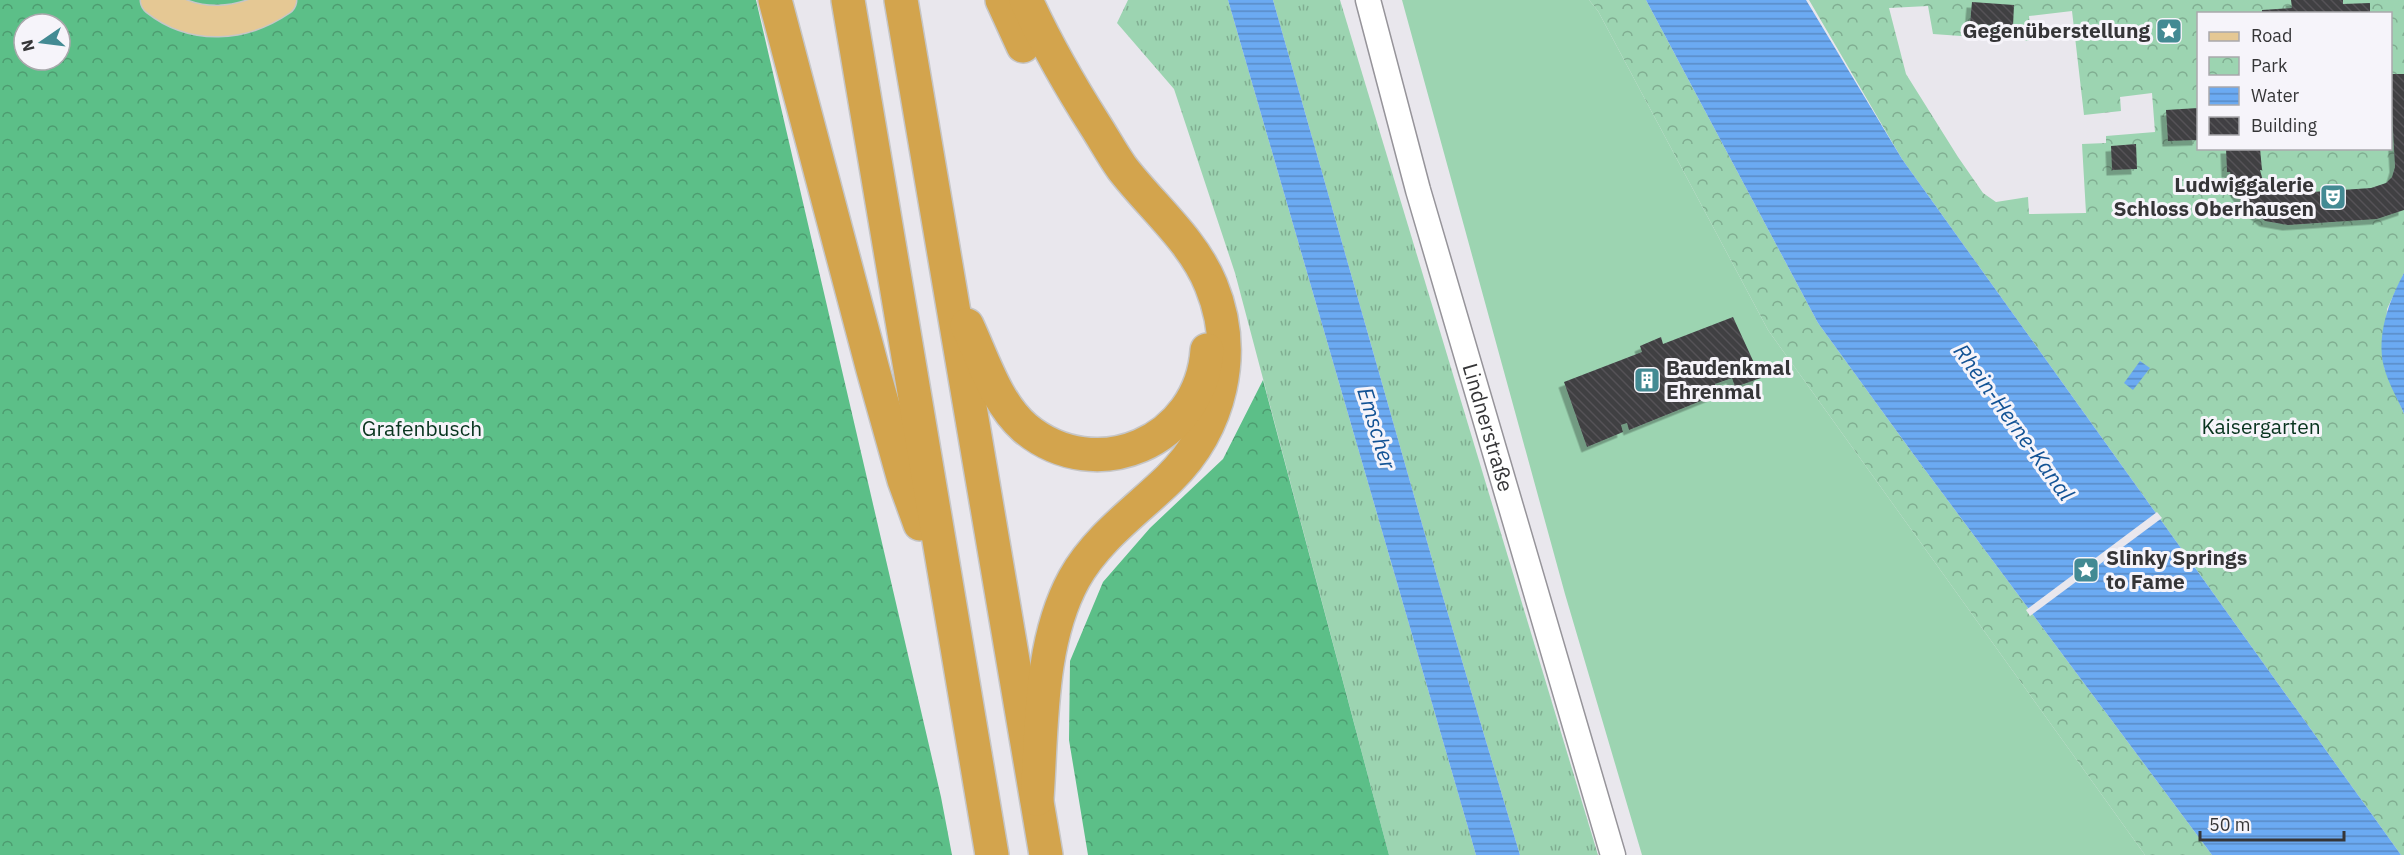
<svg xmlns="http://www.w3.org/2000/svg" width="2404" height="855" viewBox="0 0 2404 855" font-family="'IBM Plex Sans',sans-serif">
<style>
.grass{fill:url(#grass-tufts)}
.forest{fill:url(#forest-crowns);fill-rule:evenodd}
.park{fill:url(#park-crowns);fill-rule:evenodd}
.pitch{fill:#9cd4b1}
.water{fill:url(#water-rules)}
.pier{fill:#e9e7ed}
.building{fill:url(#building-back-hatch);filter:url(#shadow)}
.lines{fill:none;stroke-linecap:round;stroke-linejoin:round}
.tertiary-casing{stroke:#96949a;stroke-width:27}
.primary-casing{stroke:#c6c6c7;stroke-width:33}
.motorway-casing{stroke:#c6c6c7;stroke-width:36}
.tertiary{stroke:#fff;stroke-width:24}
.primary{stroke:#e5c894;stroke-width:30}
.motorway{stroke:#d3a44d;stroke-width:33}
.labels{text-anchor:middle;stroke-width:6;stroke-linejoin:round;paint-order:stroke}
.poi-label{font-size:21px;font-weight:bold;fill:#353537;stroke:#f6f4fa;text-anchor:end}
.park-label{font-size:21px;fill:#08341e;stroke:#f6f4fa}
.street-label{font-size:21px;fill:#353537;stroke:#f6f4fa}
.water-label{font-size:22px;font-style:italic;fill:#135395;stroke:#f6f4fa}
</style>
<defs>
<pattern id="grass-tufts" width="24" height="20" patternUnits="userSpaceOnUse" patternTransform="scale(1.5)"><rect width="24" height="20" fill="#9cd4b1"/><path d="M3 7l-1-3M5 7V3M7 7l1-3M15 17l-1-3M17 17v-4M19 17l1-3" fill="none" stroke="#80ad91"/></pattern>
<pattern id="forest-crowns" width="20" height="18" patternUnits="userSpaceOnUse" patternTransform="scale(1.5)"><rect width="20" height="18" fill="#5cbf88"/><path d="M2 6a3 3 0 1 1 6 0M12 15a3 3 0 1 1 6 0" fill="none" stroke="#4d9c70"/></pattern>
<pattern id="park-crowns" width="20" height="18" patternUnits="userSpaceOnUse" patternTransform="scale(1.5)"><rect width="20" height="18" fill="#9cd4b1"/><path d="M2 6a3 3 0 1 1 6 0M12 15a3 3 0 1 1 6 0" fill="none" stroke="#80ad91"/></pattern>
<pattern id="water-rules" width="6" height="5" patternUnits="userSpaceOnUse" patternTransform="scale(1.5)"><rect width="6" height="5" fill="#6baaf2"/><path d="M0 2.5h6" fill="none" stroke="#598bc5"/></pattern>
<pattern id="building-back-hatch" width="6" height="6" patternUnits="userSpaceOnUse" patternTransform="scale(1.5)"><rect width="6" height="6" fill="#403f43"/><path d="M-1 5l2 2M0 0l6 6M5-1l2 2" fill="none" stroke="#545356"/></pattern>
<filter id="shadow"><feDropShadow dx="-5.5" dy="5.5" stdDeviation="0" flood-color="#0004"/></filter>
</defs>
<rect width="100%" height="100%" fill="#e9e7ed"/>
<g class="grass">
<polygon points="1128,0 1228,0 1476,855 1389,855 1235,273 1174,89 1117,23"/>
<polygon points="1273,0 1340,0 1598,855 1520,855 1440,587"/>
</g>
<g class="forest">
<path d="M0 0H756L941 797 952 855H0ZM24 24H60V60H24Z"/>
<polygon points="1263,380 1389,855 1088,855 1069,740 1070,661 1103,582 1150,528 1223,459"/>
</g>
<g class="park">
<polygon points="1589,0 1646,0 1818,323 1914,455 2212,855 2145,855 1768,330 1598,11"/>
<path d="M1809 0H2404V273L2387 309 2384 367 2404 414V855H2401L1902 159ZM1928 6 1933 34 2031 41 2029 16 2072 11 2084 115 2121 111 2120 97 2152 93 2155 132 2106 136V143L2082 144 2086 213 2029 214 2028 197 1996 202 1983 193 1958 157 1906 74 1889 8ZM2198 14H2390V148H2198Z"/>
</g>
<polygon class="pitch" points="1402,0 1589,0 1598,11 1768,330 2145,855 1642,855 1565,594"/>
<g class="water">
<polygon points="1228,0 1273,0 1440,587 1520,855 1476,855"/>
<polygon points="1646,0 1806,0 1902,159 2401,855 2212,855 1914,455 1818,323"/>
<path d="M2404 273V414C2398 399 2388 383 2384 367 2376 335 2389 301 2404 273Z"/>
<polygon points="2140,361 2150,368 2133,390 2124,383"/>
</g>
<polygon class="pier" points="2157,512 2162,518 2030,616 2026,610"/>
<g class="building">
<polygon points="2291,0 2343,0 2343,4 2370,3 2370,14 2262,14 2262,10 2292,8"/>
<polygon points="1972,2 2014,5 2013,26 1970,24"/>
<polygon points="2390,74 2404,74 2404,210 2377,219 2288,225 2265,221 2245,205 2234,188 2230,172 2227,172 2226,148 2260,148 2262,170 2260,170 2263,181 2271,190 2281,194 2371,188 2386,183 2392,177 2395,167"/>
<polygon points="2198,108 2198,140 2168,141 2166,110"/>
<polygon points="2136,144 2137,169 2112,170 2111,146"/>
<polygon points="1733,317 1761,378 1735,387 1732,378 1715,384 1718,394 1629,430 1627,423 1621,425 1623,432 1587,447 1564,382 1642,352 1640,346 1661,337 1663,344"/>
</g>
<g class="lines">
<defs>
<g id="tertiary">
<path id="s1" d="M1368 0 1418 190 1613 855"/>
</g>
<path id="primary" d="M156 0C194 30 243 26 281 0"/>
<g id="motorway">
<polyline points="775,0 873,370 904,480 920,524"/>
<polyline points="848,0 992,855"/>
<polyline points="901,0 1046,855"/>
<polyline points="1002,0 1023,46"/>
<path d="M1026 0C1046 44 1069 84 1095 125 1104 139 1112 154 1122 168 1151 206 1193 240 1211 285 1239 353 1221 428 1169 479 1136 511 1097 538 1074 579 1039 643 1042 728 1037 799"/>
<path d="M967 325C983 359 996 403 1025 428 1096 487 1201 442 1207 350"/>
</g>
</defs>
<use href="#tertiary" class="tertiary-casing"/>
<use href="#primary" class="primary-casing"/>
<use href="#motorway" class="motorway-casing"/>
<use href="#tertiary" class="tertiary"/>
<use href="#primary" class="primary"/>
<use href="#motorway" class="motorway"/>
</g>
<defs>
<symbol id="sight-square" viewBox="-11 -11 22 22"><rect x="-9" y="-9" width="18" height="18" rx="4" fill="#438a93" stroke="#f6f4fa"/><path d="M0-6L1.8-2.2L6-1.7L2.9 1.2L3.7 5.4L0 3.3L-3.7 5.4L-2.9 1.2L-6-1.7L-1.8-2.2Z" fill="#fff"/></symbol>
<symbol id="theatre-square" viewBox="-11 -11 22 22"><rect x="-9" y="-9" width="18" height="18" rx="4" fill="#438a93" stroke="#f6f4fa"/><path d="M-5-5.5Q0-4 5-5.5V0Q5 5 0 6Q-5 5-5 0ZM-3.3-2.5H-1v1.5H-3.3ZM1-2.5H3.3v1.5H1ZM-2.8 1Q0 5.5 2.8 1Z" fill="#fff"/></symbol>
<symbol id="building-square" viewBox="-11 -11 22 22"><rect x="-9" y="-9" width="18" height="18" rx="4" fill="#438a93" stroke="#f6f4fa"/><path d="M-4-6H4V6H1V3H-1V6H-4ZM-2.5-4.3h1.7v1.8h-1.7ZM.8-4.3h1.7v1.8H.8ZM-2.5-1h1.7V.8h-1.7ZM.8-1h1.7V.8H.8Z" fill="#fff"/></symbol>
</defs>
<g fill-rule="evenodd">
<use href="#sight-square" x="2154" y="16" width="30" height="30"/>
<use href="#theatre-square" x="2318" y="182" width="30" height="30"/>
<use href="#building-square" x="1632" y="365" width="30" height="30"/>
<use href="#sight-square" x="2071" y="555" width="30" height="30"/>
</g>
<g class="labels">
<g class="poi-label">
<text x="2150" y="38">Gegenüberstellung</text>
<text x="2314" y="192">Ludwiggalerie<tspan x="2314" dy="24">Schloss Oberhausen</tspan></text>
<text x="1666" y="375" text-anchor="start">Baudenkmal<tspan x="1666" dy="24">Ehrenmal</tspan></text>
<text x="2106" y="565" text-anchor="start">Slinky Springs<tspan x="2106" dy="24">to Fame</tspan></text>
</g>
<g class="park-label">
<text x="2261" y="434">Kaisergarten</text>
<text x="422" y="436">Grafenbusch</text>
</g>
<g class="street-label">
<text dy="7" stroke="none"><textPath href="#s1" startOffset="444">Lindnerstraße</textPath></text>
</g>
<g class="water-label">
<text transform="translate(2014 422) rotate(54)" y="8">Rhein-Herne-Kanal</text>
<text transform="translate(1377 428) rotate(73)" y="8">Emscher</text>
</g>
</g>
<rect x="2197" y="12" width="195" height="138" fill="#f6f4fa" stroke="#a9a8ac" stroke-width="1.5"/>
<rect x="2209" y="32" width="30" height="9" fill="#e5c894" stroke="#a9a8ac" stroke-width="1.5"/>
<text x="2251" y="42" font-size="18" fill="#353537">Road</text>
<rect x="2209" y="57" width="30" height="18" fill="url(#park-crowns)" stroke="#a9a8ac" stroke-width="1.5"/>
<text x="2251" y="72" font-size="18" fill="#353537">Park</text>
<rect x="2209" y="87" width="30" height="18" fill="url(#water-rules)" stroke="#a9a8ac" stroke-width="1.5"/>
<text x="2251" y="102" font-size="18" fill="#353537">Water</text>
<rect x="2209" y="117" width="30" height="18" fill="url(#building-back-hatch)" stroke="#a9a8ac" stroke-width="1.5"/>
<text x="2251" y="132" font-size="18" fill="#353537">Building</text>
<g transform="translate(42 42) rotate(256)"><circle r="28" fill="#f6f4fa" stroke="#a9a8ac" stroke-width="1.5"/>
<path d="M0-4.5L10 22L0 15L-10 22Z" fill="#438a93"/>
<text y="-9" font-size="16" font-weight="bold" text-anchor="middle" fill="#353537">N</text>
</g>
<path d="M2200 831v9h144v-9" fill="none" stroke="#353537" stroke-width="3"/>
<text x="2209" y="831" font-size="18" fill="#353537" stroke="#f6f4fa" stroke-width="4.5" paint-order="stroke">50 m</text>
</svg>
